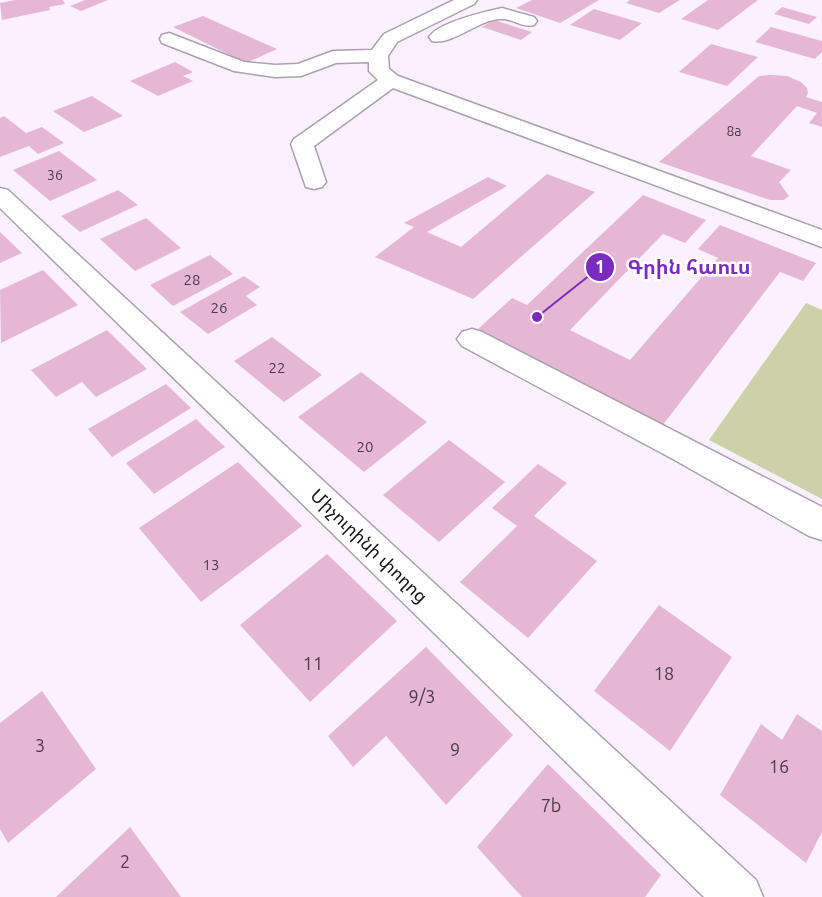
<svg xmlns="http://www.w3.org/2000/svg" width="822" height="897" viewBox="0 0 822 897" font-family="Ubuntu,'Noto Sans Armenian',sans-serif">
<style>
.green{fill:#ccd1a7}
.building{fill:#e6b7d3}
.lines{fill:none;stroke-linecap:round;stroke-linejoin:round}
.minor-casing{stroke:#aba0af;stroke-width:3}
.minor{fill:#fff;fill-rule:evenodd}
.labels{text-anchor:middle;stroke-width:5;stroke-linejoin:round;paint-order:stroke}
.far-number-label{font-size:14px;fill:#4b3c47}
.number-label{font-size:15px;fill:#4b3c47}
.street-label{font-size:18px;fill:#171318;stroke:#fff}
.near-number-label{font-size:18px;fill:#4b3c47}
.leader{fill:none;stroke:#7b2cbf;stroke-width:2}
.callout-dot{fill:#7b2cbf;stroke:#fff;stroke-width:2}
.mark-label{font-size:18px;text-anchor:middle;font-weight:bold;fill:#fff}
.callout-label{font-size:20px;text-anchor:middle;font-weight:bold;fill:#7b2cbf;stroke:#fff;stroke-width:5;stroke-linejoin:round;paint-order:stroke}
</style>
<rect width="100%" height="100%" fill="#faf0fe"/>
<polygon class="green" points="806,303 822,310 822,499 709,440"/>
<g class="building">
<polygon points="15,0 63,0 65,4 49,7 50,10 2,20 0,3"/>
<polygon points="85,0 108,0 81,11 70,6"/>
<polygon points="532,0 599,0 560,23 516,8"/>
<polygon points="630,0 680,0 659,13 626,3"/>
<polygon points="708,0 758,0 718,30 681,19"/>
<polygon points="782,7 817,17 809,24 774,14"/>
<polygon points="594,9 642,23 620,40 570,25"/>
<polygon points="203,16 277,49 246,63 173,27"/>
<polygon points="494,20 532,32 521,40 482,27"/>
<polygon points="771,27 822,41 822,52 815,59 755,42"/>
<polygon points="711,44 758,57 727,86 679,72"/>
<polygon points="175,62 193,72 183,76 193,81 158,96 130,81"/>
<polygon points="770,75 787,76 801,82 807,88 808,93 806,97 822,102 822,127 809,123 817,113 797,106 751,156 791,170 779,182 789,196 784,200 770,200 659,162 759,76"/>
<polygon points="92,96 123,116 84,132 53,111"/>
<polygon points="4,116 26,133 42,127 64,143 38,154 29,146 0,157 0,118"/>
<polygon points="59,151 97,180 50,201 13,170"/>
<polygon points="547,174 595,192 473,299 375,257 414,227 404,223 488,177 507,186 427,232 461,247"/>
<polygon points="118,190 138,205 80,232 61,216"/>
<polygon points="643,195 706,220 685,243 663,234 570,330 630,360 718,258 698,249 720,225 816,263 803,281 780,272 662,426 478,329 512,298 527,305"/>
<polygon points="146,218 181,248 135,271 100,239"/>
<polygon points="0,232 22,253 0,263"/>
<polygon points="210,255 233,274 173,306 150,285"/>
<polygon points="43,270 78,305 1,343 0,290"/>
<polygon points="244,276 260,287 246,296 257,305 208,334 180,312"/>
<polygon points="107,330 147,369 96,397 82,382 56,397 31,370"/>
<polygon points="272,337 322,375 284,402 234,361"/>
<polygon points="361,372 427,422 364,472 298,417"/>
<polygon points="166,384 191,408 112,457 88,429"/>
<polygon points="196,419 225,447 154,494 126,463"/>
<polygon points="449,440 505,482 439,542 383,495"/>
<polygon points="238,462 302,526 201,602 139,528"/>
<polygon points="538,464 567,483 534,516 597,561 528,638 460,582 517,526 492,508"/>
<polygon points="327,554 397,621 310,702 240,625"/>
<polygon points="659,605 732,657 670,751 594,691"/>
<polygon points="426,647 513,735 446,805 386,736 353,767 328,736"/>
<polygon points="42,691 96,769 8,843 0,829 0,723"/>
<polygon points="797,714 822,731 822,832 806,863 720,795 761,724 782,740"/>
<polygon points="548,764 661,875 645,897 522,897 477,847"/>
<polygon points="130,827 181,897 56,897"/>
</g>
<g class="lines">
<defs>
<g id="minor">
<polygon points="454,0 477,0 474,4 397,42 388,56 389,69 398,76 822,230 822,247 393,88 314,146 326,182 322,187 314,189 306,187 291,144 294,139 378,80 369,71 369,62 336,63 301,76 275,77 234,71 162,43 160,39 162,35 169,33 244,62 275,65 298,64 333,51 372,50 384,34"/>
<path d="M502 8 534 17 537 21 534 25C522 28 514 19 502 19 480 18 452 46 432 41L429 37C439 22 484 12 502 8Z"/>
<polygon points="0,188 8,190 756,880 763,897 704,897 0,208"/>
<polygon points="472,329 482,332 822,507 822,540 809,536 673,459 462,346 457,339 462,332"/>
</g>
</defs>
<use href="#minor" class="minor-casing"/>
<use href="#minor" class="minor"/>
</g>
<g class="labels">
<g class="far-number-label">
<text x="734" y="136">8a</text>
<text x="55" y="180">36</text>
</g>
<g class="number-label">
<text x="192" y="285">28</text>
<text x="219" y="313">26</text>
<text x="277" y="373">22</text>
<text x="365" y="452">20</text>
<text x="211" y="570">13</text>
</g>
<g class="street-label">
<text transform="translate(369 546) rotate(44)" y="6">Միչուրինի փողոց</text>
</g>
<g class="near-number-label">
<text x="313" y="670">11</text>
<text x="664" y="680">18</text>
<text x="422" y="703">9/3</text>
<text x="40" y="752">3</text>
<text x="455" y="756">9</text>
<text x="779" y="773">16</text>
<text x="551" y="812">7b</text>
<text x="125" y="868">2</text>
</g>
</g>
<path class="leader" d="M537 317L600 267"/>
<g class="callout-dot">
<circle cx="537" cy="317" r="6"/>
<circle cx="600" cy="267" r="15"/>
</g>
<g class="mark-label">
<text x="600" y="273">1</text>
</g>
<g class="callout-label">
<text x="689" y="274">Գրին հաուս</text>
</g>
</svg>
